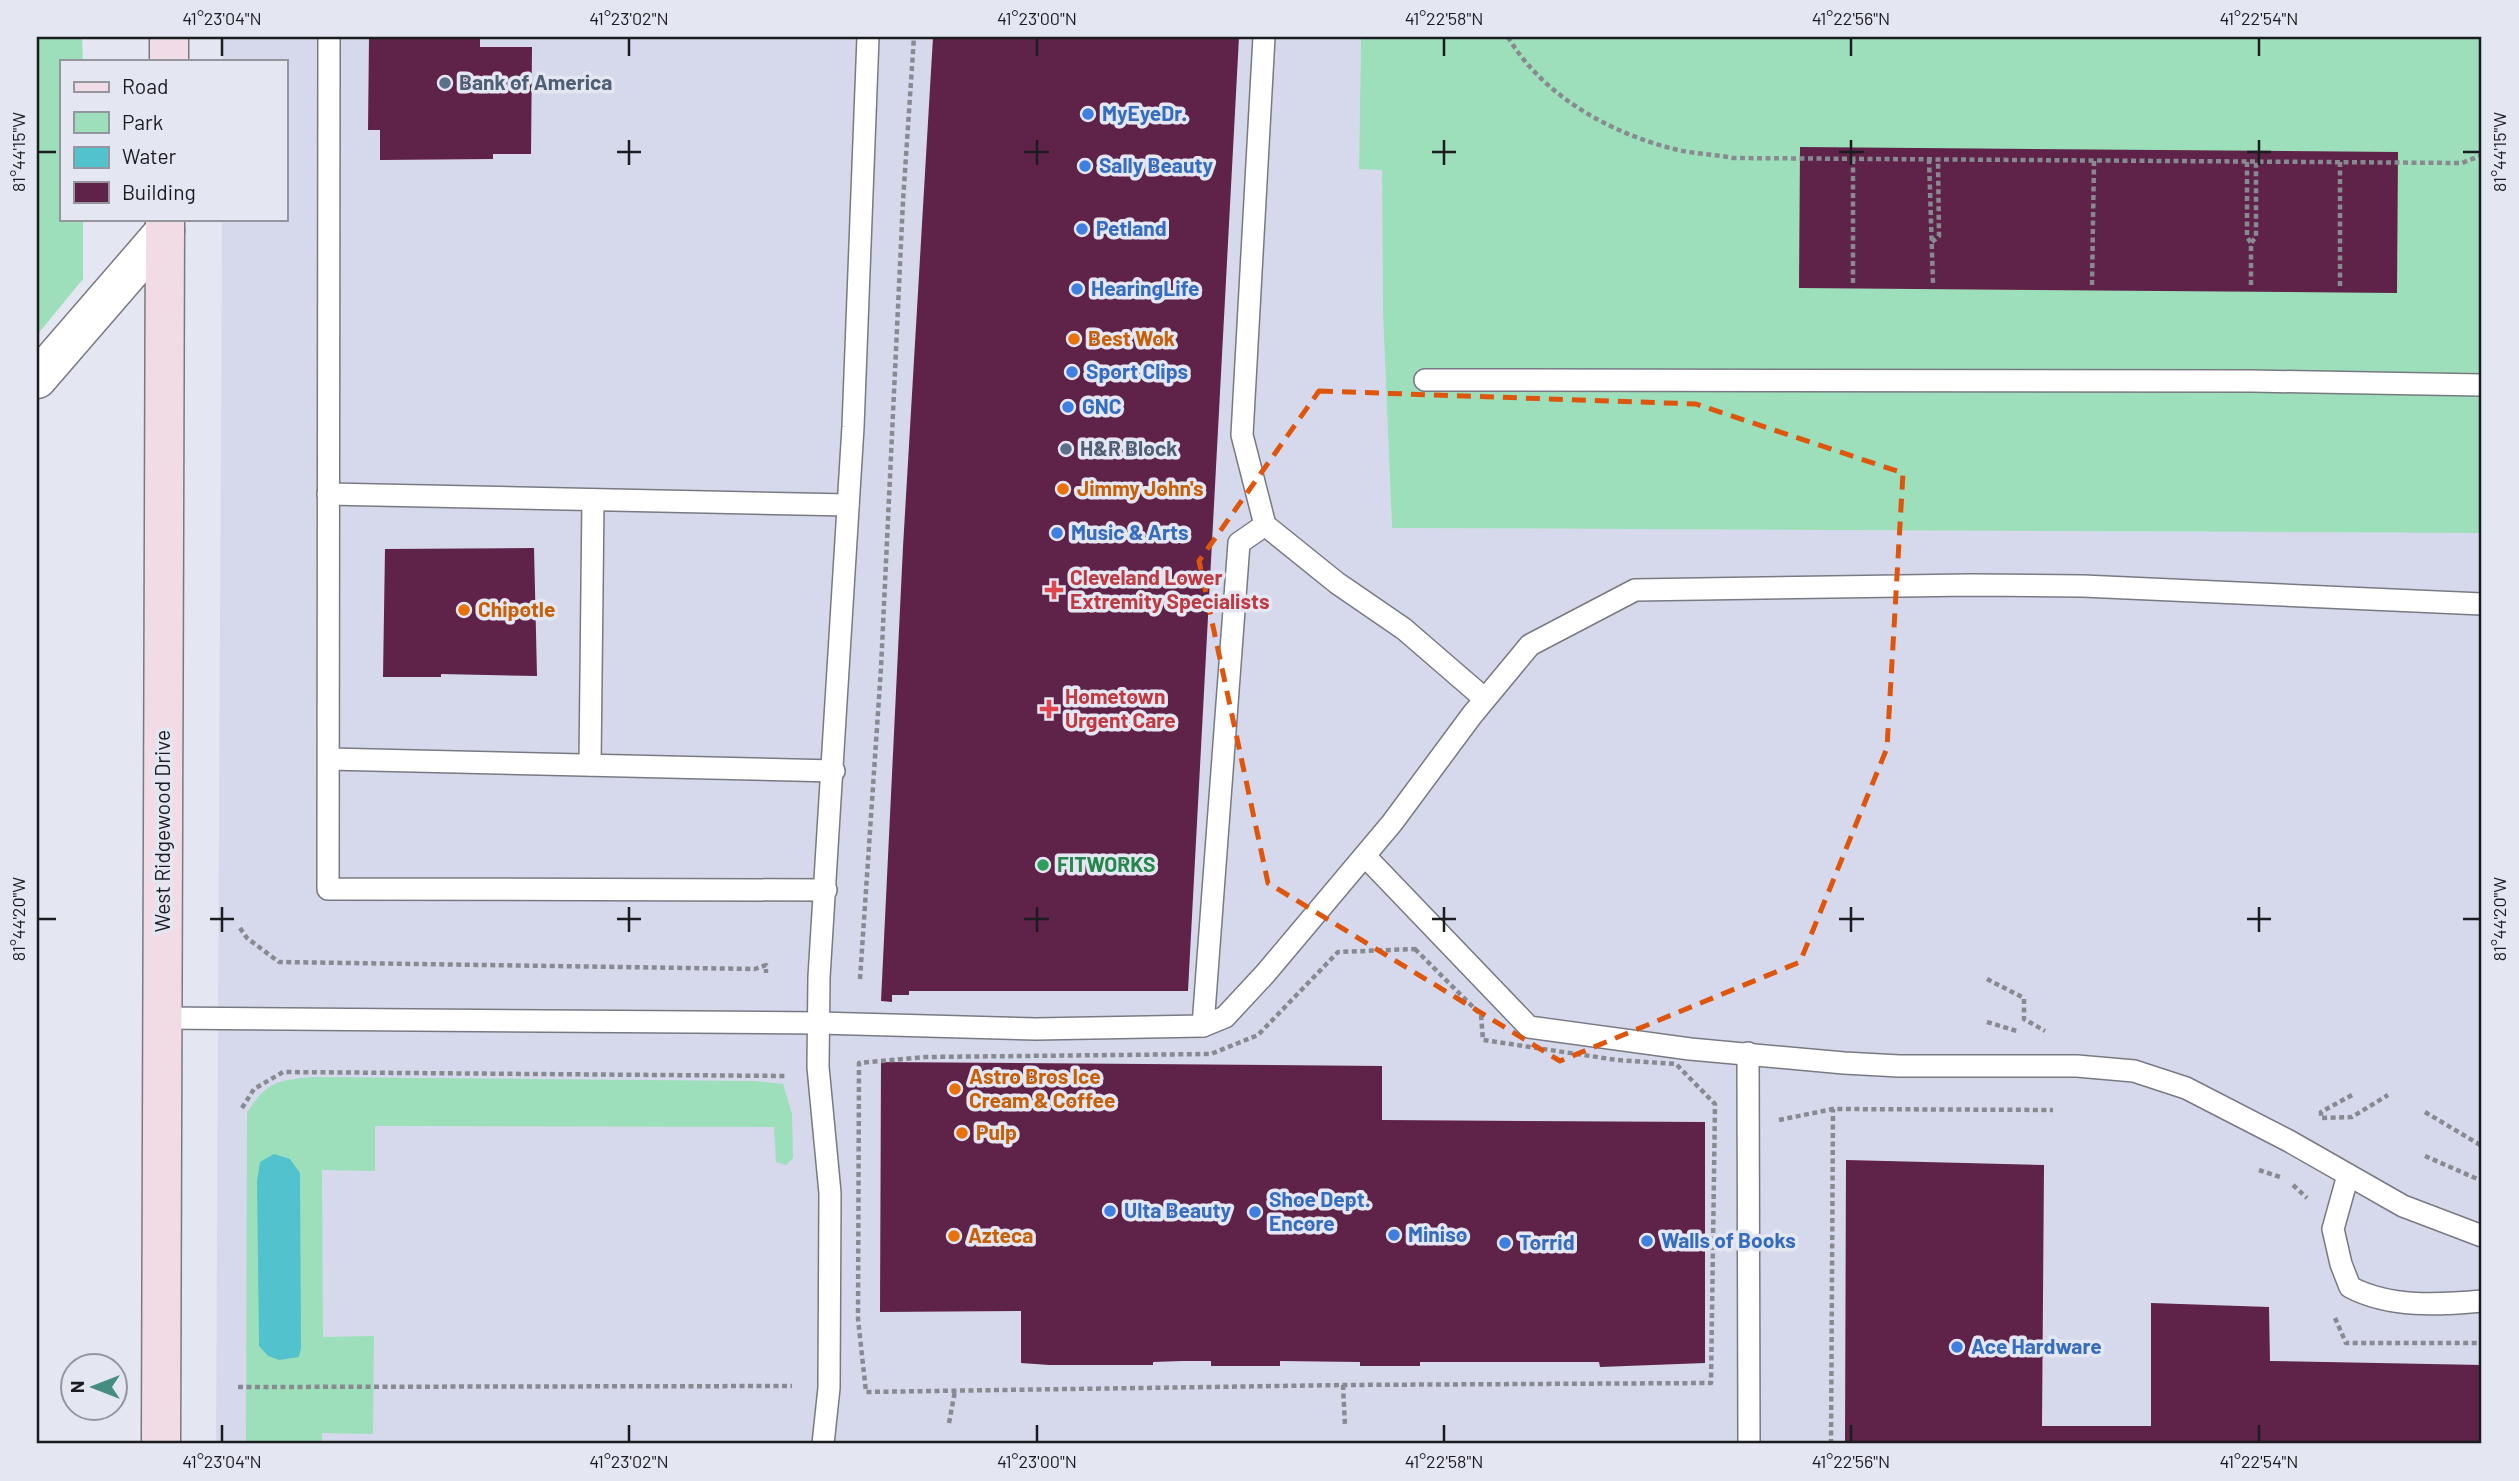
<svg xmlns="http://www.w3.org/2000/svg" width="2519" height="1481" viewBox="0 0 2519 1481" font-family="Barlow,sans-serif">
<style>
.built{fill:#d6d9eb}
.green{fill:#9edfbb}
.water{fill:#52c2cd}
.building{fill:#5f2249}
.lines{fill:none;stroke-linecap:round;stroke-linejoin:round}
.lane-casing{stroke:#787a83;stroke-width:24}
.street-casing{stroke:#787a83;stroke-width:41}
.secondary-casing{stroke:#787a83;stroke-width:41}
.path{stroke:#888a92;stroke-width:4.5;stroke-dasharray:5 3.5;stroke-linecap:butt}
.lane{stroke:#fff;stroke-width:21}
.street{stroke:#fff;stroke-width:38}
.secondary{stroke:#f1dce5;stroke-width:38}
.marked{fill:none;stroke:#de560d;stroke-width:5;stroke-dasharray:14 9;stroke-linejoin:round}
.ticks{fill:none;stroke:#1b1c20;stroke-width:2.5}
.service-dot{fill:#5c6f8a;stroke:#e4e6f1;stroke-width:2.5}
.shop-dot{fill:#3f7fe0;stroke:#e4e6f1;stroke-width:2.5}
.food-dot{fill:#e8710a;stroke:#e4e6f1;stroke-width:2.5}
.health-dot{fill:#e0444e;stroke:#e4e6f1;stroke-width:2.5}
.leisure-dot{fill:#2e9e5b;stroke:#e4e6f1;stroke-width:2.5}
.labels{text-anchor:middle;stroke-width:7;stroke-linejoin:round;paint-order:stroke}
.service-label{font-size:21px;font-weight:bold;fill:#4e5e75;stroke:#e4e6f1;text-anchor:start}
.shop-label{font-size:21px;font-weight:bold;fill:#366cbe;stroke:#e4e6f1;text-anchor:start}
.food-label{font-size:21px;font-weight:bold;fill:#c56008;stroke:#e4e6f1;text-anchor:start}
.health-label{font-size:21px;font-weight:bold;fill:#be3a42;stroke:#e4e6f1;text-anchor:start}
.street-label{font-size:21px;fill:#1b1c20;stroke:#e4e6f1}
.leisure-label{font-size:21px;font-weight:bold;fill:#27864d;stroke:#e4e6f1;text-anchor:start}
.neatline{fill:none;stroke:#1b1c20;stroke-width:2.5}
.ticks-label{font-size:18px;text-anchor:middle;fill:#1b1c20}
</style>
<rect width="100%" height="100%" fill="#e4e6f1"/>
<polygon class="built" points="222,37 1361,37 1359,169 1382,169 1383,315 1392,528 2482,533 2482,1444 216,1444 222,219 285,219 285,61 222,61"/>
<g class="green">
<polygon points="37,37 82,37 83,61 61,61 61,219 83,219 83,279 37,335"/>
<polygon points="1361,37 2482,37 2482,533 1392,528 1383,315 1382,170 1359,169"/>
<path d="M313 1077 754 1081 783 1084 792 1114 793 1158 786 1165 776 1162 774 1127 375 1126V1171L322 1170 323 1337 374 1336 373 1434 322 1433V1444H246L247 1113C266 1082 278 1080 313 1077Z"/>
</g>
<polygon class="water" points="274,1154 290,1159 300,1173 301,1347 299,1357 279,1360 268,1356 259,1346 257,1181 260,1162"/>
<g class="building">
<polygon points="369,37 480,37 480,47 532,47 531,154 493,154 493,159 380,160 380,130 368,130"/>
<polygon points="933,37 1239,37 1188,991 909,991 909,995 892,995 892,1002 881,1001 903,547"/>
<polygon points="1800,147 2398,152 2397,293 1799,288"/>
<polygon points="534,548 537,676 441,674 441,677 383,677 385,549"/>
<polygon points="881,1062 1382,1066 1382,1120 1705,1122 1705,1363 1600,1367 1599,1362 1420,1362 1420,1366 1360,1366 1360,1362 1280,1361 1280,1366 1211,1366 1211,1361 1182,1361 1153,1362 1153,1365 1049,1365 1021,1363 1021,1311 880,1312"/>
<polygon points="1846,1160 2044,1165 2042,1426 2151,1426 2151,1303 2269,1307 2270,1361 2482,1365 2482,1444 1845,1444"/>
</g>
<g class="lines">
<defs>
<g id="lane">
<polyline points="329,37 328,889 826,890"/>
<polyline points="1264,37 1242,435 1265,525 1337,583 1404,629 1485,699"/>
<polyline points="1425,380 2252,381 2482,385"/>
<polyline points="328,494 848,505"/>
<polyline points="329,759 834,771"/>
<polyline points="590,765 593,500"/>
<polyline points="1365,856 1529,1027 1690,1049 1844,1063 1899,1066 2077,1066 2134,1071 2186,1088 2289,1141 2403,1206 2482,1236"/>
<polyline points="162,1018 819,1023 1036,1029 1203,1026 1225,1017 1265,974 1392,823 1472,715 1530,645 1635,590 1970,585 2083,586 2482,604"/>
<polyline points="1203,1026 1239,543 1265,525"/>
<polyline points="1748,1053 1749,1444"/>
<path d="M2348 1175 2333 1229 2341 1264 2350 1287C2390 1308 2439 1305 2482 1301"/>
<polyline points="823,1444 829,1388 830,1193 818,1067 819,977 853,427 868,37"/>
</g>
<polyline id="street" points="37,379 165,231"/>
<g id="secondary">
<polyline points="169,61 169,37"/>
<polyline points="161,1444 165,219"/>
</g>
</defs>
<use href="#lane" class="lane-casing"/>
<use href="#street" class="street-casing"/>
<use href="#secondary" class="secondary-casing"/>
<g class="path">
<path d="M1508 37C1543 96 1610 133 1674 149 1693 154 1713 154 1733 158L2462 163 2482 155"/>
<polyline points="1853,159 1853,283"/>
<polyline points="1929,159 1933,283"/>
<polyline points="2247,162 2247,237 2251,243"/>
<polyline points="2340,162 2340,287"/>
<polyline points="1932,242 1939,236 1938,159"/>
<polyline points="2092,285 2094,161"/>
<polyline points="2251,285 2251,243 2256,237 2256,162"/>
<polyline points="240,928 247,938 279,962 755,969 766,965 766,973"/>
<polygon points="1415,949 1481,1015 1483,1040 1617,1060 1676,1064 1715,1104 1711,1383 1343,1385 866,1392 858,1319 859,1063 925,1057 1211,1054 1258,1035 1338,952"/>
<polyline points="860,979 881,668 903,201 914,37"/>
<polyline points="1987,979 2024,998 2024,1019 2045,1031"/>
<polyline points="1987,1022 2017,1031"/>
<polyline points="2352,1095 2321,1112 2321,1118 2352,1117 2388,1095"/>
<polyline points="242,1108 254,1089 283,1072 787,1076"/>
<polyline points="2425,1112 2482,1146"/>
<polyline points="1779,1120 1833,1109 2053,1110"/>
<polyline points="2425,1156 2482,1181"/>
<polyline points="2259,1170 2280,1177"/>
<polyline points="2293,1185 2307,1198"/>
<polyline points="2335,1318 2346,1343 2482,1343"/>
<polyline points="1343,1385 1345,1426"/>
<polyline points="238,1387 792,1386"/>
<polyline points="949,1423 955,1391"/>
<polyline points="1831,1444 1833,1109"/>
</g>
<use href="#lane" class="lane"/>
<use href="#street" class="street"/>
<use href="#secondary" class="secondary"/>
</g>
<path class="marked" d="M1319 391 1696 404 1903 473 1887 748 1800 962 1560 1061 1268 883 1199 561Z"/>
<path class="ticks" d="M222 38V56M629 38V56M1037 38V56M1444 38V56M1851 38V56M2259 38V56M629 140V165M1037 140V165M1444 140V165M1851 140V165M2259 140V165M38 152H56M617 152H641M1024 152H1049M1432 152H1456M1839 152H1864M2247 152H2271M2463 152H2480M222 907V932M629 907V932M1037 907V932M1444 907V932M1851 907V932M2259 907V932M38 919H56M210 919H234M617 919H641M1024 919H1049M1432 919H1456M1839 919H1864M2247 919H2271M2463 919H2480M222 1425V1442M629 1425V1442M1037 1425V1442M1444 1425V1442M1851 1425V1442M2259 1425V1442"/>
<g class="service-dot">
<circle cx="445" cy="83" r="7"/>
<circle cx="1066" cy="449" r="7"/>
</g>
<g class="shop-dot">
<circle cx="1088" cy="114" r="7"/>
<circle cx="1085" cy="166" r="7"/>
<circle cx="1082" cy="229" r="7"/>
<circle cx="1077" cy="289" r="7"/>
<circle cx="1072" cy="372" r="7"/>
<circle cx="1068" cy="407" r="7"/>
<circle cx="1057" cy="533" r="7"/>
<circle cx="1110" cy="1211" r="7"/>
<circle cx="1255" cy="1212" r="7"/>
<circle cx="1394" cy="1235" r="7"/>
<circle cx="1647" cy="1241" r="7"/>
<circle cx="1505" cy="1243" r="7"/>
<circle cx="1957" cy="1347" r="7"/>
</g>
<g class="food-dot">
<circle cx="1074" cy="339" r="7"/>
<circle cx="1063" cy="489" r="7"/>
<circle cx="464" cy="610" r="7"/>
<circle cx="955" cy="1089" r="7"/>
<circle cx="962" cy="1133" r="7"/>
<circle cx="954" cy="1236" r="7"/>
</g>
<g class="health-dot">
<path d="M1050.5 579.5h7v7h7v7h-7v7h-7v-7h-7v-7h7z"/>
<path d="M1045.5 698.5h7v7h7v7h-7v7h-7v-7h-7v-7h7z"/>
</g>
<circle class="leisure-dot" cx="1043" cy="865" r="7"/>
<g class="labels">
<g class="service-label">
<text x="459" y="90">Bank of America</text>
<text x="1080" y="456">H&amp;R Block</text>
</g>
<g class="shop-label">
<text x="1102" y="121">MyEyeDr.</text>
<text x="1099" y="173">Sally Beauty</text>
<text x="1096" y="236">Petland</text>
<text x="1091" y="296">HearingLife</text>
<text x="1086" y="379">Sport Clips</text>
<text x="1082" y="414">GNC</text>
<text x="1071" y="540">Music &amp; Arts</text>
<text x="1269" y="1207">Shoe Dept.<tspan x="1269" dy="24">Encore</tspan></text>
<text x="1124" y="1218">Ulta Beauty</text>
<text x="1408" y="1242">Miniso</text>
<text x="1661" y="1248">Walls of Books</text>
<text x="1519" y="1250">Torrid</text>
<text x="1971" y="1354">Ace Hardware</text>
</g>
<g class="food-label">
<text x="1088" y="346">Best Wok</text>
<text x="1077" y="496">Jimmy John's</text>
<text x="478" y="617">Chipotle</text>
<text x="969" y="1084">Astro Bros Ice<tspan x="969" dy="24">Cream &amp; Coffee</tspan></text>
<text x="976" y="1140">Pulp</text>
<text x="968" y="1243">Azteca</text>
</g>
<g class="health-label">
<text x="1070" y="585">Cleveland Lower<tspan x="1070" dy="24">Extremity Specialists</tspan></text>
<text x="1065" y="704">Hometown<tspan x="1065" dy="24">Urgent Care</tspan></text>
</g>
<g class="street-label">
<text transform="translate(163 831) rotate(-90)" y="7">West Ridgewood Drive</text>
</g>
<g class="leisure-label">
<text x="1057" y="872">FITWORKS</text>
</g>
</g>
<rect width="2519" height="1481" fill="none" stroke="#e4e6f1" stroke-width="77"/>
<rect x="60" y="60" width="228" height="161" fill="#e4e6f1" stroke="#94959d" stroke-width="2"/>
<rect x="74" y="82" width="35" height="10" fill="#f1dce5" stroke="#94959d" stroke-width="2"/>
<text x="122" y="94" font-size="21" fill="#1b1c20">Road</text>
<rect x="74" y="112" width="35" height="21" fill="#9edfbb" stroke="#94959d" stroke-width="2"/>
<text x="122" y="130" font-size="21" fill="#1b1c20">Park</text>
<rect x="74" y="147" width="35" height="21" fill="#52c2cd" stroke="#94959d" stroke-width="2"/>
<text x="122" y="164" font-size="21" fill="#1b1c20">Water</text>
<rect x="74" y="182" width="35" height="21" fill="#5f2249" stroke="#94959d" stroke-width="2"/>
<text x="122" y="200" font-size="21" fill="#1b1c20">Building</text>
<g transform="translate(94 1387) rotate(270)"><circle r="33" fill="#e4e6f1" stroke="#94959d" stroke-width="2"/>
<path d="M0-5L12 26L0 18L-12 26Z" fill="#478c81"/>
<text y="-10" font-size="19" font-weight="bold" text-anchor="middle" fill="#1b1c20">N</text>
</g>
<rect x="38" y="38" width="2442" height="1404" class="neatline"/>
<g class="ticks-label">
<text x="222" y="25">41°23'04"N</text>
<text x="629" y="25">41°23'02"N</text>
<text x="1037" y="25">41°23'00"N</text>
<text x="1444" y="25">41°22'58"N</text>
<text x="1851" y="25">41°22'56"N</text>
<text x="2259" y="25">41°22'54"N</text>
<text transform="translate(2500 152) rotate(-90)" y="6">81°44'15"W</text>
<text transform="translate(19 152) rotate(-90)" y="6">81°44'15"W</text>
<text transform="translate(2500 919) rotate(-90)" y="6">81°44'20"W</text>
<text transform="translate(19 919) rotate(-90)" y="6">81°44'20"W</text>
<text x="222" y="1468">41°23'04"N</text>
<text x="629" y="1468">41°23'02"N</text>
<text x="1037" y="1468">41°23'00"N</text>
<text x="1444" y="1468">41°22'58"N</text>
<text x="1851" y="1468">41°22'56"N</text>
<text x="2259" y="1468">41°22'54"N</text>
</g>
</svg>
